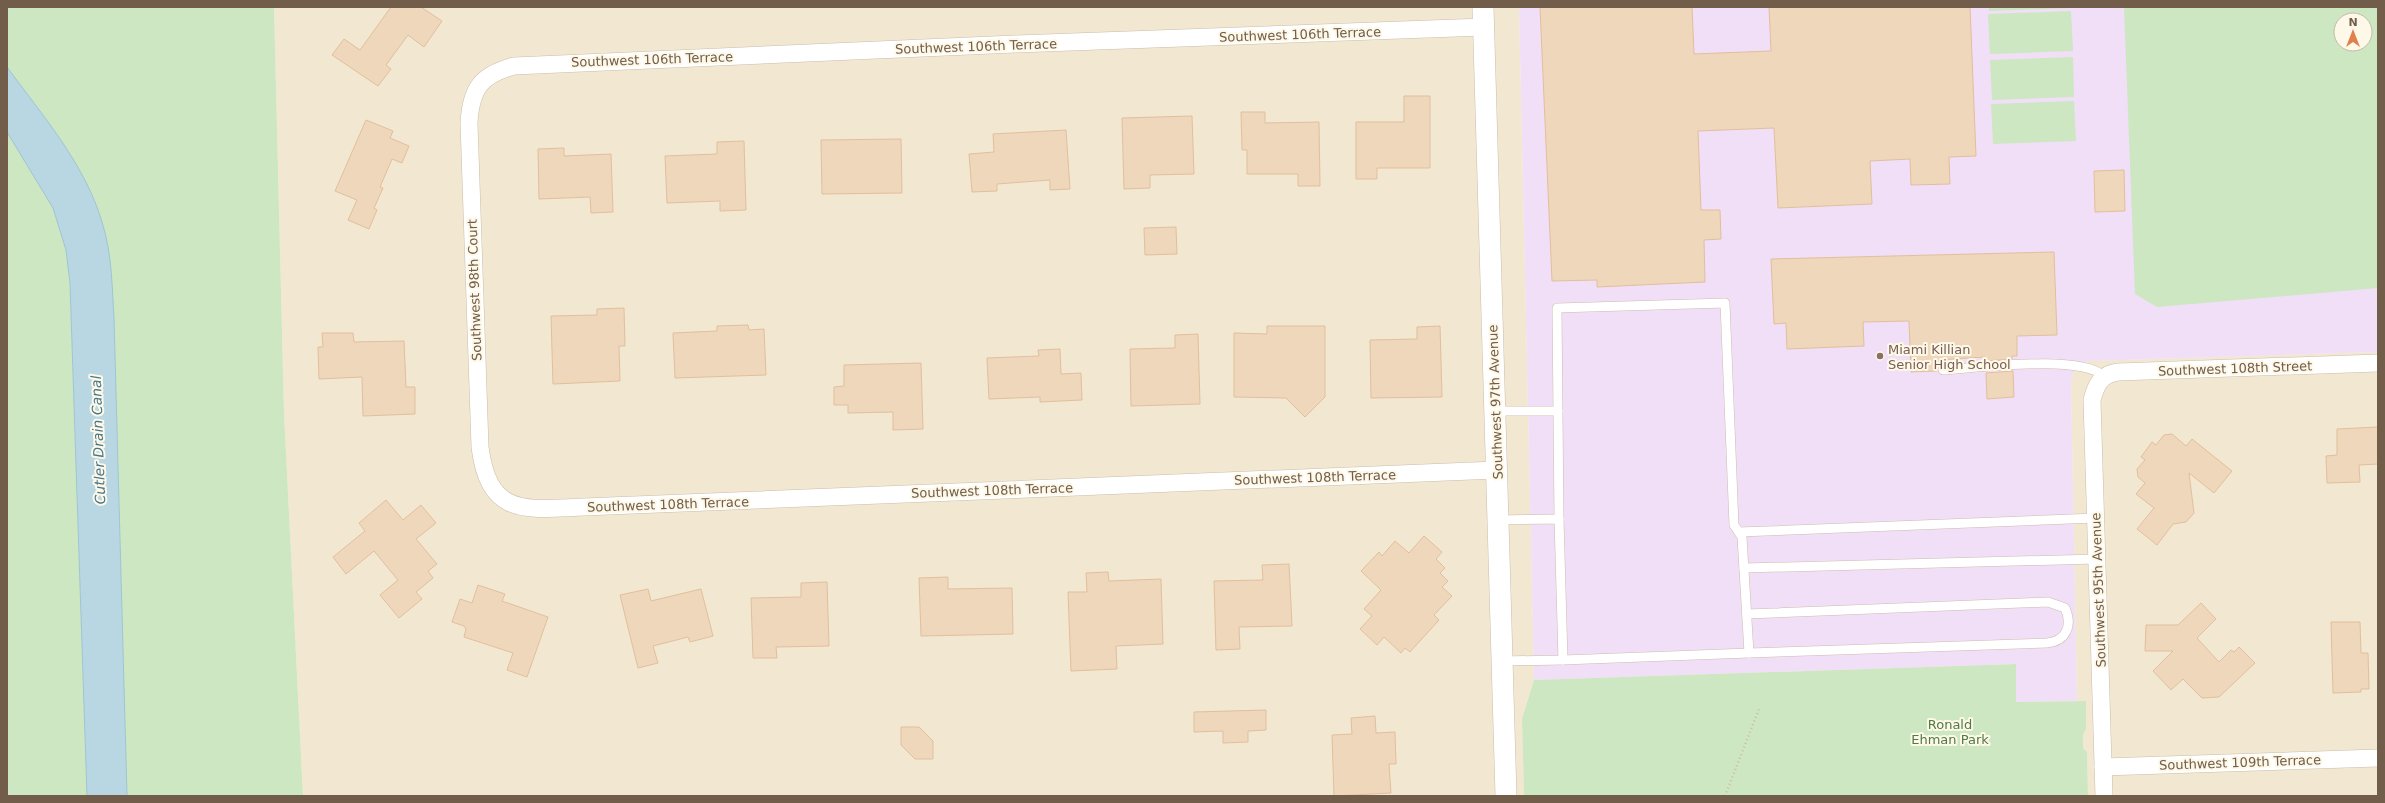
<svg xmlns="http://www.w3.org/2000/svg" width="2385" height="803" viewBox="0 0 2385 803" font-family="'DejaVu Sans',sans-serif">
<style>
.residential{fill:#f2e7d1}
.education{fill:#f1dff7;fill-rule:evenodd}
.green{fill:#cce7c2;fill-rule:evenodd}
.water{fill:#b8d7e3;stroke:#9fc5d4}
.building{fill:#efd7bb;stroke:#e1bf9c}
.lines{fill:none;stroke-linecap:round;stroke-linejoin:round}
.service-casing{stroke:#cbbdaa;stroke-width:10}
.minor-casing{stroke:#cbbdaa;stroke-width:18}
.tertiary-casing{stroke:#cbbdaa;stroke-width:22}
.path{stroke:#d3ba9f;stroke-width:2.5;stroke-dasharray:1 3;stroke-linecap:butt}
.service{stroke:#fff;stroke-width:9}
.minor{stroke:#fff;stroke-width:17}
.tertiary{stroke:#fff;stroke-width:21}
.education-dot{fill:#8d6e63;stroke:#fef8e8;stroke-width:1.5}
.labels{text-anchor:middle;stroke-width:4;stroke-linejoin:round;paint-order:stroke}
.street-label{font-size:13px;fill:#715d4a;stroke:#fef8e8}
.education-label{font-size:13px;fill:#785e54;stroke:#fef8e8;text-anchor:start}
.park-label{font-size:13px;fill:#4f7c45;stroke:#fef8e8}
.water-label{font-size:14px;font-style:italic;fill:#48778a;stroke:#fef8e8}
</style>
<rect width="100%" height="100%" fill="#fbf5e2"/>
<g class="residential">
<polygon points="274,7 1519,7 1534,680 1522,719 1524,796 303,796 284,413"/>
<polygon points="2378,352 2378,796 2088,796 2087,752 2083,748 2083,735 2086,727 2085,701 2077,701 2071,380 2076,366 2089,361"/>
</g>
<path class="education" d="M1519 7H2378V352L2089 361 2076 366 2071 380 2077 701 2016 702 2015 664 1534 680ZM2341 20H2365V44H2341Z"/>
<g class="green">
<polygon points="7,7 274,7 284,413 303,796 7,796"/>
<polygon points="1989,7 2071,7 2071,8 1989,11"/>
<path d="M2124 7H2378V288L2157 307 2135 294ZM2341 20H2365V44H2341Z"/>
<polygon points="2071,11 2073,51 1990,54 1988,14"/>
<polygon points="2073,57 2074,97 1992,100 1990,60"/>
<polygon points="2074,101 2076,141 1993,144 1991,104"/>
<polygon points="2016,664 2016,702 2086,701 2086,728 2083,735 2083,748 2087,752 2088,796 1524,796 1522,719 1534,680"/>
</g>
<path class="water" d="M7 67C42 115 85 164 102 222 112 253 112 287 114 318L127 796H87L70 283 66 250 53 208 7 132Z"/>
<g class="building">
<polygon points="391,7 421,7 442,21 424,47 408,35 386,65 391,69 378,86 332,55 344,39 360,50"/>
<polygon points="1540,7 1692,7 1694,54 1771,51 1769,7 1970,7 1976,156 1949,157 1950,184 1911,185 1910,159 1870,161 1872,204 1778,208 1774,128 1698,131 1701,210 1720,210 1721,239 1704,240 1705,282 1597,287 1597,280 1552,281"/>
<polygon points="1404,96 1430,96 1430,168 1377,168 1377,179 1356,179 1356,122 1404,122"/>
<polygon points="1241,112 1265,112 1265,123 1319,122 1320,186 1298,186 1298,174 1247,174 1247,150 1242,150"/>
<polygon points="1192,116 1194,174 1150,175 1150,188 1124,189 1122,118"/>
<polygon points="366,120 393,131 390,138 409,146 402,163 392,159 380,187 383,188 374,208 377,210 369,229 348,220 357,200 335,191"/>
<polygon points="1066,130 1070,189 1050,190 1050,180 997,184 997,191 972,192 969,154 994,152 993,134"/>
<polygon points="901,139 902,193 822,194 821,140"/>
<polygon points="744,141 746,210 720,211 720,201 667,203 665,156 717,154 717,142"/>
<polygon points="564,148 564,156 611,154 613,212 591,213 590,197 539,199 538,149"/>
<polygon points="2124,170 2125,211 2095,212 2094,171"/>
<polygon points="1176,227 1177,254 1145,255 1144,228"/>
<polygon points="2054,252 2057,335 2017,336 2017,356 2012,356 2012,359 1985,361 1985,357 1938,360 1937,371 1911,372 1909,321 1863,322 1864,346 1787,349 1786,323 1774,324 1771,259"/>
<polygon points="624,308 625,346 619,346 620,381 553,384 551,316 597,315 597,309"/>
<polygon points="748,325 749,330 764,329 766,375 675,378 673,333 717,331 717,326"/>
<polygon points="1267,326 1325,326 1325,397 1305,417 1286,398 1234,397 1234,333 1267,334"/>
<polygon points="1440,326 1442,397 1371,398 1370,340 1417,339 1417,327"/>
<polygon points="322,333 353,333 354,342 404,341 406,387 415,387 415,414 363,416 362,377 319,379 318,347 323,347"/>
<polygon points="1198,334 1200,404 1131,406 1130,349 1175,348 1175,335"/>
<polygon points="1060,349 1061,374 1081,373 1082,400 1040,402 1040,397 989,399 987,358 1039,356 1038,350"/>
<polygon points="921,363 923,429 893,430 893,412 848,413 848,405 834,405 834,387 844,386 844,365"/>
<polygon points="2013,371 2014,397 1987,399 1986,373"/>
<polygon points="2378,427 2378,464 2359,465 2360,482 2327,483 2326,456 2337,455 2337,429"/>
<polygon points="2172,434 2186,446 2192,439 2232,471 2214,493 2189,473 2194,513 2186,522 2173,524 2157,545 2137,529 2154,508 2136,494 2145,483 2138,477 2137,469 2145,460 2141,457 2152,442 2156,445 2164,435"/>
<polygon points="386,500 403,520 421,505 436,523 416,539 437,564 428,571 433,578 416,592 422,599 399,618 380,595 398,580 374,551 346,574 333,557 365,531 359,523"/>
<polygon points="1424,536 1442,552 1436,559 1445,568 1440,573 1448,581 1442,587 1452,596 1434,615 1439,620 1410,652 1405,648 1401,653 1384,637 1377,645 1360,629 1372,616 1364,609 1381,590 1361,571 1379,552 1382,556 1395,541 1409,553"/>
<polygon points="1289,564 1292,626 1239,627 1240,649 1216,650 1214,581 1263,580 1262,565"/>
<polygon points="1108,572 1109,581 1161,579 1163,644 1116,646 1117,669 1071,671 1068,592 1087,592 1086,573"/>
<polygon points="948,577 948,589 1012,588 1013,634 921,636 919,578"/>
<polygon points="827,582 829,646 776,647 777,658 753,658 751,598 801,597 801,583"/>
<polygon points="478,585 505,594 502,601 548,617 527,677 507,670 513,653 464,637 466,629 464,626 452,622 460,599 472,603"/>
<polygon points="648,589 651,601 701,589 713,636 690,642 688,637 653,646 658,663 638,668 620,595"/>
<polygon points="2201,603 2216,619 2197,638 2219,662 2231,650 2234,652 2239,647 2255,663 2219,697 2202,698 2183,679 2171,690 2153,671 2173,651 2145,651 2146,625 2178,625"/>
<polygon points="2331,622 2360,622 2361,653 2368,653 2369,689 2361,689 2361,692 2333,693"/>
<polygon points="1266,710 1266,730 1248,731 1248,742 1223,743 1223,731 1194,732 1194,712"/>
<polygon points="1375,716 1376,733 1395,732 1396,764 1389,764 1391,793 1334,796 1332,735 1352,734 1351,718"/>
<polygon points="901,727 919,727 933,741 933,759 915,759 901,745"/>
</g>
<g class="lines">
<defs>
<g id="service">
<path d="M1943 370C1978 368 2079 354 2104 376"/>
<polyline points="1495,411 1558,411"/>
<polyline points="1559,519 1557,308 1725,303 1734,525 1742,537 1749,653 1563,660"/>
<polyline points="1498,520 1559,519 1563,660 1502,661"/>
<polyline points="1739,532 2096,518"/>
<polyline points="1744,568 2097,559"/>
<path d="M1747 614 2048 602 2065 608C2073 626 2066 641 2047 643L1749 653"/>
</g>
<g id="minor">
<path d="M1484 27 1015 44 514 66C481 75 471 88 469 123L480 447C489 518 526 509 584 507L1496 470"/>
<polyline points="2103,767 2378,758"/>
<path d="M2104 796 2092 400C2096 385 2101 374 2118 372L2378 363"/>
</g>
<polyline id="tertiary" points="1483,7 1506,796"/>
</defs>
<use href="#service" class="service-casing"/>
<use href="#minor" class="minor-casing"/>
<use href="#tertiary" class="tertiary-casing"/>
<polyline class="path" points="1725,796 1759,709"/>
<use href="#service" class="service"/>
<use href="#minor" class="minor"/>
<use href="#tertiary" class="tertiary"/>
</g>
<circle class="education-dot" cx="1880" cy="356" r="4"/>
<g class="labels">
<g class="street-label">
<text transform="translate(1300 34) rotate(-2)" y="5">Southwest 106th Terrace</text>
<text transform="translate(976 46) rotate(-2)" y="5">Southwest 106th Terrace</text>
<text transform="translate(652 59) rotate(-2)" y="5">Southwest 106th Terrace</text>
<text transform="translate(474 290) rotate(-92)" y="5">Southwest 98th Court</text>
<text transform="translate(2235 368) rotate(-2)" y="5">Southwest 108th Street</text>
<text transform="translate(1495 402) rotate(-92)" y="5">Southwest 97th Avenue</text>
<text transform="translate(1315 477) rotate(-2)" y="5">Southwest 108th Terrace</text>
<text transform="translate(992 490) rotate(-2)" y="5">Southwest 108th Terrace</text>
<text transform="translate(668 504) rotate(-2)" y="5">Southwest 108th Terrace</text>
<text transform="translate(2098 590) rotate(-92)" y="5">Southwest 95th Avenue</text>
<text transform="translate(2240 762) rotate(-2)" y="5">Southwest 109th Terrace</text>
</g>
<g class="education-label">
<text x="1888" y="354">Miami Killian<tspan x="1888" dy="15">Senior High School</tspan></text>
</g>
<g class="park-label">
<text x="1950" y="729">Ronald<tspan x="1950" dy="15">Ehman Park</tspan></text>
</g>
<g class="water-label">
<text transform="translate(98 440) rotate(-92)" y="5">Cutler Drain Canal</text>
</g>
</g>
<rect width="2385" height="803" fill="none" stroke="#715d4a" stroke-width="16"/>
<g transform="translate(2353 32)"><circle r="19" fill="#fef8e8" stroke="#c6baa9"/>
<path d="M0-3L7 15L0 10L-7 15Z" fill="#e0804c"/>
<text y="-6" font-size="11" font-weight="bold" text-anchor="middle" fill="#715d4a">N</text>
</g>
</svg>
